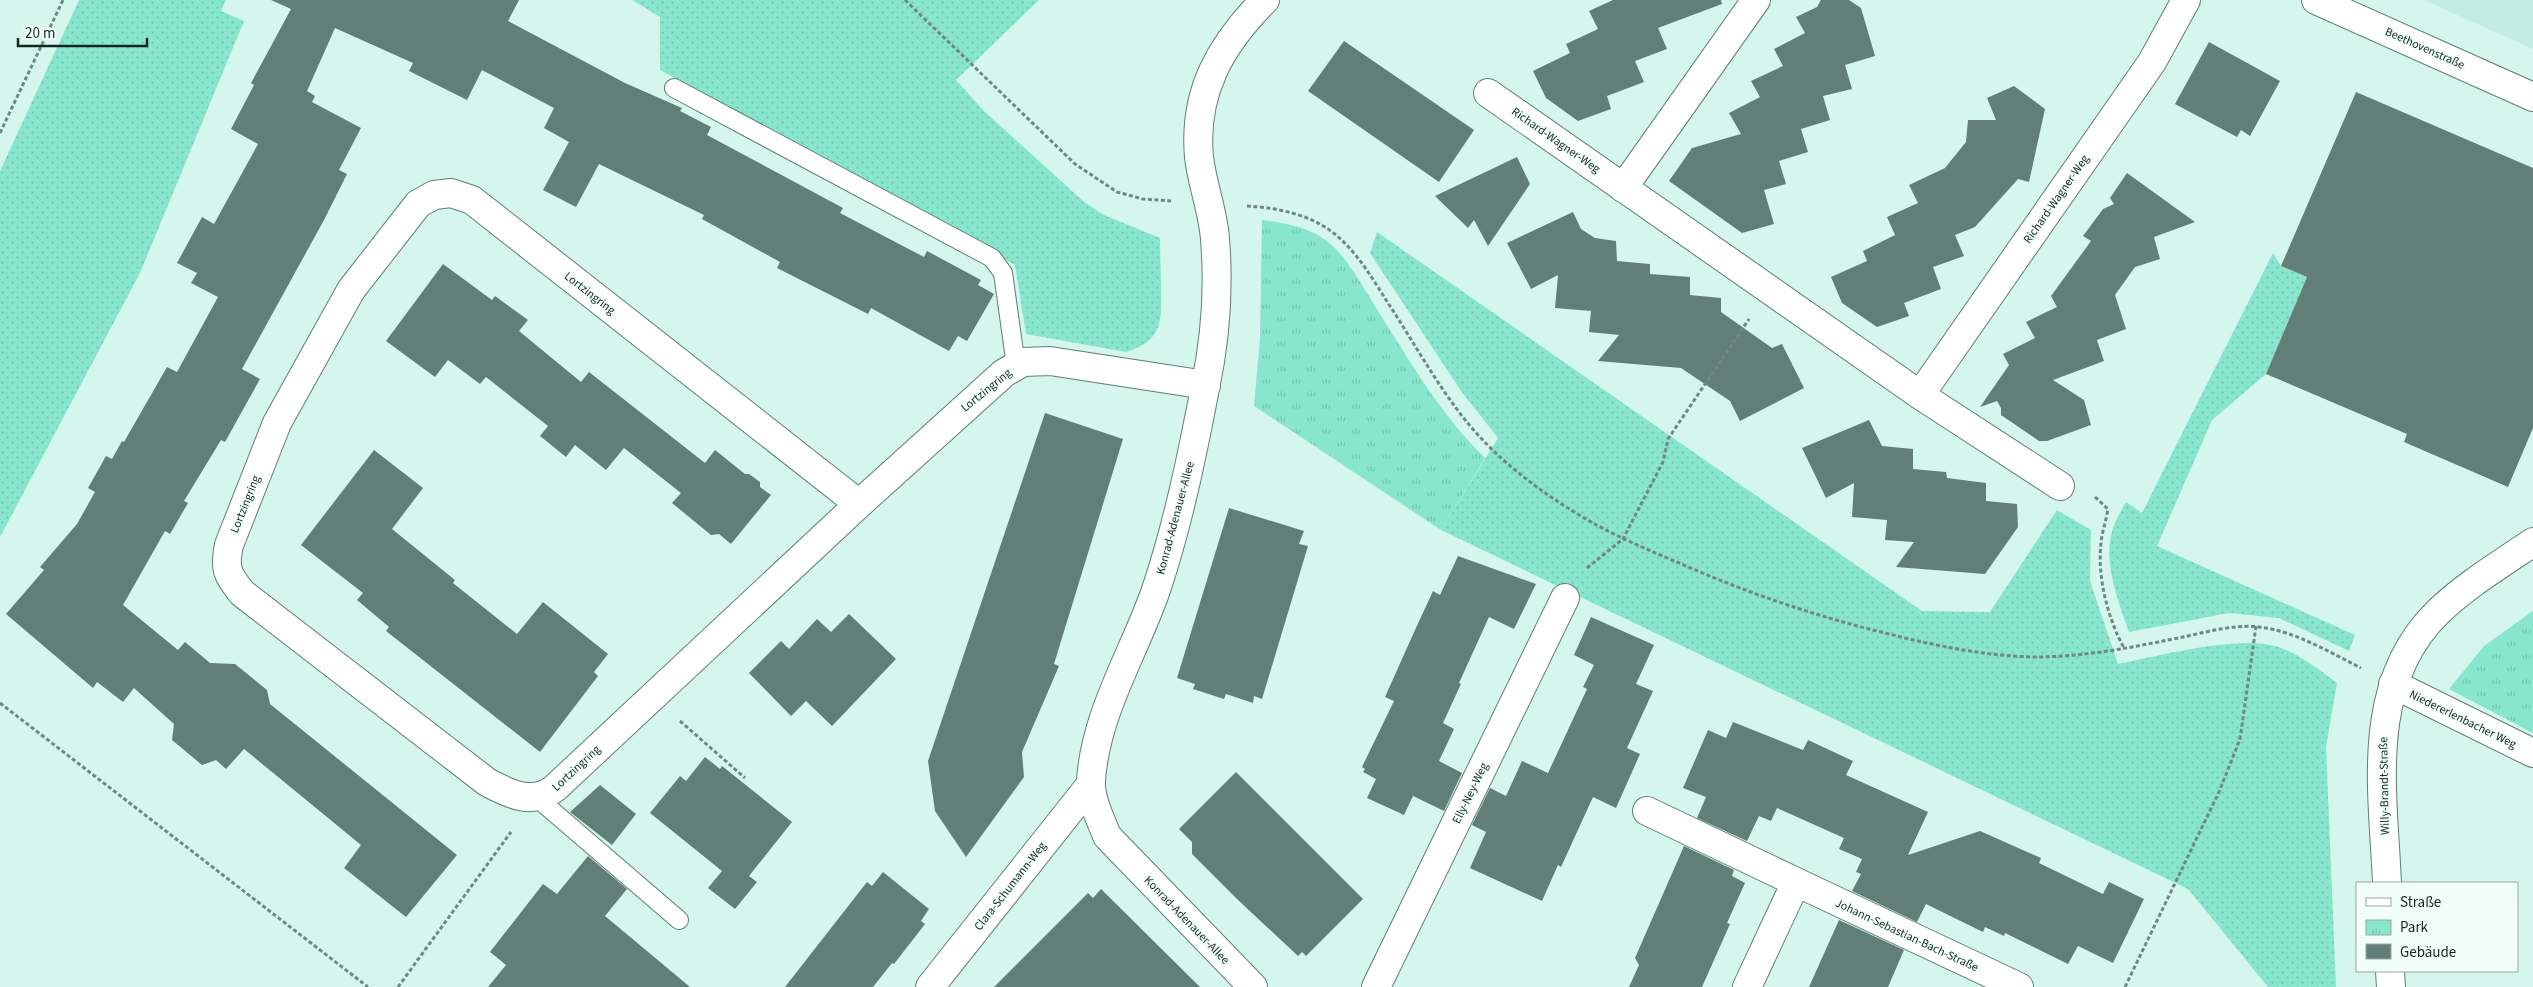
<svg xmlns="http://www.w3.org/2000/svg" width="2533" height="987" viewBox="0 0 2533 987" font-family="'Source Sans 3',sans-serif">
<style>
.built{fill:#c3ede1}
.grass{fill:url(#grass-dots)}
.park{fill:url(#park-tufts)}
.building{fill:#627f77}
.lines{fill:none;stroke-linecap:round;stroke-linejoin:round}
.lane-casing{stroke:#607e75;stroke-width:20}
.street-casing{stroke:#607e75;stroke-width:30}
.path{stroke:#718780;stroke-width:3;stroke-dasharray:4 2.5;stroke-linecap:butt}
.lane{stroke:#fff;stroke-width:18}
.street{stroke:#fff;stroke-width:28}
.labels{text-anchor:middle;stroke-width:4;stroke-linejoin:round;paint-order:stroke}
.street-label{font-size:12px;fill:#182420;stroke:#f1fefa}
</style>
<defs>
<pattern id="grass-dots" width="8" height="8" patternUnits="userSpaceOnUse" patternTransform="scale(1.25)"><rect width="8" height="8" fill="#88e6ce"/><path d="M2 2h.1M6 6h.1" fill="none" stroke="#75c5b1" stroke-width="1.8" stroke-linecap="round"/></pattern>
<pattern id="park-tufts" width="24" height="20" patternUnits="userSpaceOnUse" patternTransform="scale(1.25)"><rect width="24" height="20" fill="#88e6ce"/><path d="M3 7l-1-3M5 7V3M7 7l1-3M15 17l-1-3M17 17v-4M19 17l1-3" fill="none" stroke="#75c5b1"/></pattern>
</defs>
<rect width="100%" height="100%" fill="#d5f6ec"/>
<polygon class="built" points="2424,0 2533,0 2533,49"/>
<g class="grass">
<polygon points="79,0 226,0 221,11 244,21 140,273 0,537 0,171"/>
<path d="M632 0H1039L956 80 984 111 1084 202 1104 215 1160 238C1160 255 1161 272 1161 288 1162 322 1162 341 1126 352L1026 334 1015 265 660 70V17Z"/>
<path d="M1377 232 1922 611 1990 612 2057 510 2091 530 2090 581 2118 664C2158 656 2237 635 2275 646 2299 653 2318 669 2337 683L2326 747 2336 987H2268L2188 889 1441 530 1498 438 1461 391 1370 253Z"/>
<path d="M2273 253 2281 266 2307 277 2266 374 2212 420 2157 546 2355 635 2349 651 2279 618 2229 613 2129 632C2118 600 2100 557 2115 523 2118 516 2122 509 2126 502L2142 513Z"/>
</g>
<g class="park">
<path d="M1262 220C1288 223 1316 229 1335 248 1352 266 1365 290 1378 311 1411 363 1441 415 1485 458L1441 530 1254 406 1260 338Z"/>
<polygon points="2533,611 2533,733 2449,689 2484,646"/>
</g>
<g class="building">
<polygon points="271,0 519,0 508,21 625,83 682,108 680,111 711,127 707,135 843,208 840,213 924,257 927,251 981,280 978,285 994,294 967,341 958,336 949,351 871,308 868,314 777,268 780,262 702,219 704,215 599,164 576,207 543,190 569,142 544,128 554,108 482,70 467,100 409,71 413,63 335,28 307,91 315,96 312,102 361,128 339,170 347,174 324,220 242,369 260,379 225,442 221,440 184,501 188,503 170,534 165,531 123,605 178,650 185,642 210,663 235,664 267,690 270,704 457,855 406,917 344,868 361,845 244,749 226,769 216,760 202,765 172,740 174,724 134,688 123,702 97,682 93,688 6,614 44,570 40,567 77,524 95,492 88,488 106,456 112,459 122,441 124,442 167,367 177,372 218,297 191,283 197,273 177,263 202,217 214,224 258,144 231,129 254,85 251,83 291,9"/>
<polygon points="1613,0 1721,0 1722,4 1658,28 1667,49 1635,61 1644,82 1607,96 1611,109 1578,121 1546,98 1533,71 1570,53 1566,44 1598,29 1589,11"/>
<polygon points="1821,0 1849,0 1861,8 1875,56 1845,65 1852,89 1823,96 1830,120 1801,129 1808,152 1779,161 1786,184 1764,190 1774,224 1742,233 1669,181 1692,148 1741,134 1729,113 1760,97 1751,81 1783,66 1774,49 1805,33 1796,17 1817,7"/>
<polygon points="1344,41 1474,130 1439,182 1308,91"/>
<polygon points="2209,42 2280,81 2250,136 2241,130 2237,137 2175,104"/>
<polygon points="2014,86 2045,109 2029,182 2018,179 1975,227 1955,235 1964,256 1933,267 1941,289 1904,303 1909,316 1877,327 1842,303 1831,277 1867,261 1863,251 1895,235 1887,217 1918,203 1909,185 1945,168 1966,142 1968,120 1996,120 1987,98"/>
<polygon points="2356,92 2533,168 2533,428 2508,487 2404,442 2407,434 2266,374 2307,277 2281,266"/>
<polygon points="1517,157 1530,184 1488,246 1474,220 1468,228 1435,196"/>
<polygon points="2127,173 2195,222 2154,237 2160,259 2135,267 2115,295 2126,329 2097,340 2104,361 2053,380 2084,400 2091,425 2047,441 2039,441 2001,415 2001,408 1997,401 1980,407 2009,365 2003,354 2035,338 2026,322 2057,307 2051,296 2091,241 2083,236 2103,209 2114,204 2110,198"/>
<polygon points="1573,212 1581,229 1595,238 1616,241 1617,261 1650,264 1650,274 1690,277 1690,295 1721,298 1721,312 1772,348 1782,344 1804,388 1740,421 1730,401 1681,368 1598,361 1619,335 1589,332 1591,311 1555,308 1558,275 1531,289 1507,243"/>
<polygon points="443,264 492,300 495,296 528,320 519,331 581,382 589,372 705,463 715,450 745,474 749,474 760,482 760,487 771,495 731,544 719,534 711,535 672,503 681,493 624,448 606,470 575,445 566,457 540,436 548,426 486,377 480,384 448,360 435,377 386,341"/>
<polygon points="1045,413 1123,439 1054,664 1059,666 1022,752 1024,777 966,857 935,811 928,761"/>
<polygon points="1869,420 1882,446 1913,449 1913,469 1946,472 1947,478 1986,483 1986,501 2017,504 2018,527 1985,574 1896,567 1914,542 1885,540 1887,520 1852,517 1854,483 1826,498 1802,448"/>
<polygon points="374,450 423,488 392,529 455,580 453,583 517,634 543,602 608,654 594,672 598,676 540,752 386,631 389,627 357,600 363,593 301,545"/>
<polygon points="1229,508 1304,531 1299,544 1308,546 1262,699 1254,696 1253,703 1226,694 1224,699 1193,689 1195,684 1177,678"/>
<polygon points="1458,556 1536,584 1514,629 1489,617 1459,683 1461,684 1443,723 1454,729 1439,761 1462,773 1444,811 1413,796 1404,815 1367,798 1376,779 1363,772 1365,769 1362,767 1394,701 1385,697 1415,630 1433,591 1440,595"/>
<polygon points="849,614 896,659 832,726 806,701 791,716 749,673 781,641 789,649 817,619 831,632"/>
<polygon points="1591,617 1654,645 1636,684 1653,691 1627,748 1640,754 1616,808 1593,797 1561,867 1558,865 1542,901 1470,868 1486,832 1472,825 1490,788 1506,796 1522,761 1548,773 1587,689 1583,687 1594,665 1574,655"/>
<polygon points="1733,722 1803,750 1808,740 1853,761 1846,775 1928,812 1908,855 1980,831 2041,858 2039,863 2103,894 2109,882 2144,899 2113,963 2078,946 2068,964 2005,933 2004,936 1985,927 1983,932 1926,904 1917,922 1852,891 1861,874 1856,872 1862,859 1839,849 1844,838 1777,808 1771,821 1759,816 1747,841 1697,818 1706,797 1683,788 1708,730 1726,738"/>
<polygon points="705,757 720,769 722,766 792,822 749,876 757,882 735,909 708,888 722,871 650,813 680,776 686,781"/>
<polygon points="1236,772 1363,899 1306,956 1302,952 1298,956 1237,899 1192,854 1192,842 1179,829"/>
<polygon points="600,785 636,814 612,845 570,812"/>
<polygon points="1684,846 1734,870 1732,876 1745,883 1727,923 1730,924 1702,987 1629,987 1639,965 1635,958"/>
<polygon points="588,856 627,889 605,916 690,987 488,987 506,965 490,952 543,884 557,894"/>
<polygon points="883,872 929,909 921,921 925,924 894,964 892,963 873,987 785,987 867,882 872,886"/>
<polygon points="1101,889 1200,987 994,987 1088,893 1093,898"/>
<polygon points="1839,920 1904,950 1888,987 1809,987"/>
</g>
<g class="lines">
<defs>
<g id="lane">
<polyline points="674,88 992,258 1003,273 1016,366"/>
<polyline points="536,797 679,920"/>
</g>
<g id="street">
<polyline points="2316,0 2533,97"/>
<polyline points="1488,93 1920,395 2060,486"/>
<polyline points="1623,188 1756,0"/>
<polyline points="1920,395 2152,62 2186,0"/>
<path d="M859 504 472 200 451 193 434 195 418 204 351 290 277 423 229 545C224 569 227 574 242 593L487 782C509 794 533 806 555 788L859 504 1004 373 1023 362 1050 361 1206 385"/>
<polyline points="2393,684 2533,753"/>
<polyline points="1647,811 1796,882"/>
<path d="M2387 883C2383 790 2364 684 2438 612 2466 585 2501 564 2533 542"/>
<polyline points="2390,971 2391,987"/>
<polyline points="930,987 1091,784"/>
<path d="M1253 987 1107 836C1101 820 1090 799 1091 781 1095 714 1134 653 1156 590 1178 524 1192 456 1205 388 1215 341 1219 287 1215 239 1213 211 1202 184 1199 157 1193 92 1221 44 1265 0"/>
<polyline points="1376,987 1565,598"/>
<polyline points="1747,987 1796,882 2019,987"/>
</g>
</defs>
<use href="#lane" class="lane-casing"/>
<use href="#street" class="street-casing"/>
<g class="path">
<polyline points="905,0 1075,164 1117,192 1143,199 1171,201"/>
<polyline points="0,133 63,0"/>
<path d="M1247 206C1269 207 1296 212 1316 222 1349 238 1369 273 1388 303 1415 344 1439 389 1471 427 1500 461 1538 490 1576 513 1611 535 1649 550 1686 566 1753 595 1819 617 1889 634 1937 646 1985 656 2035 657 2085 657 2134 647 2183 637 2207 632 2234 624 2259 627 2295 631 2329 652 2361 668"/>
<path d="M2095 497 2108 509C2106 521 2102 532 2101 543 2097 577 2108 619 2124 648"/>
<polyline points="1587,568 1623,539 1663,462 1668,439 1749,319"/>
<polyline points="0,703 368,987"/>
<polyline points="680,721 745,778"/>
<polyline points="398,987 511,832"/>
<polyline points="2125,987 2219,792 2240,739 2256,626"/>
</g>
<use href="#lane" class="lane"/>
<use href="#street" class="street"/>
</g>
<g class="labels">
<g class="street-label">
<text transform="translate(2425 48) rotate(24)" y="4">Beethovenstraße</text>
<text transform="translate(1556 140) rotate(35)" y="4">Richard-Wagner-Weg</text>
<text transform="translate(2056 199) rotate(-55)" y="4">Richard-Wagner-Weg</text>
<text transform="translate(590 293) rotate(38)" y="4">Lortzingring</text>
<text transform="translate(986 390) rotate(-39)" y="4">Lortzingring</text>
<text transform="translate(245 504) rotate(-68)" y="4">Lortzingring</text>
<text transform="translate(1175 518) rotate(-75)" y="4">Konrad-Adenauer-Allee</text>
<text transform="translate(2463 719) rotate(26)" y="4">Niedererlenbacher Weg</text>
<text transform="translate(576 768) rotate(-43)" y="4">Lortzingring</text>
<text transform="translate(2384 786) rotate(-91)" y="4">Willy-Brandt-Straße</text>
<text transform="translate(1470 793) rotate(-64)" y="4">Elly-Ney-Weg</text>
<text transform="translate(1010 886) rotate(-52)" y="4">Clara-Schumann-Weg</text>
<text transform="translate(1187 920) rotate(46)" y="4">Konrad-Adenauer-Allee</text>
<text transform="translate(1907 935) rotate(25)" y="4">Johann-Sebastian-Bach-Straße</text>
</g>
</g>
<rect x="2356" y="882" width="162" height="90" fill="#f1fefa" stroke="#9aa7a3"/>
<rect x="2366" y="898" width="25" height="8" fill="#ffffff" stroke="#9aa7a3"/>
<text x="2400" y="907" font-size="15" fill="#182420">Straße</text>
<rect x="2366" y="920" width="25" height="15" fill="url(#park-tufts)" stroke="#9aa7a3"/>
<text x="2400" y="932" font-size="15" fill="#182420">Park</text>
<rect x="2366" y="944" width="25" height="15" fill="#627f77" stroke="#9aa7a3"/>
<text x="2400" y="957" font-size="15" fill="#182420">Gebäude</text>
<path d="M18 38v8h129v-8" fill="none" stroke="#182420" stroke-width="2.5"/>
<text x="25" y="38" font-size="15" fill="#182420" stroke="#f1fefa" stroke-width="4" paint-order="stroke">20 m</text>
</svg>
